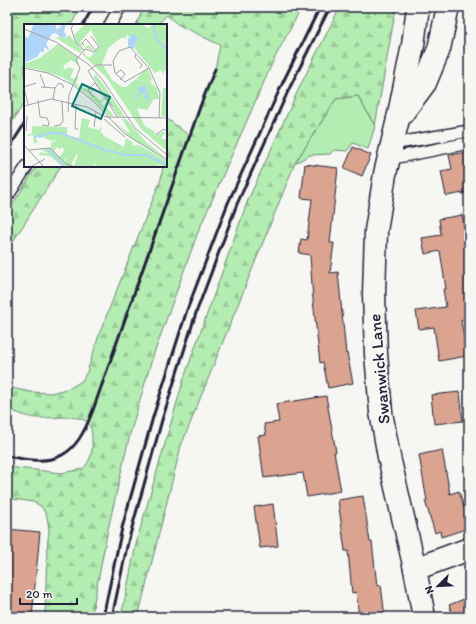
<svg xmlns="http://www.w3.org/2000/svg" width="476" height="624" viewBox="0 0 476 624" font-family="Itim,sans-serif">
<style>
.green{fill:#b4edb1;stroke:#6b8876}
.forest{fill:url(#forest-firs);stroke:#6b8876}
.building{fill:#daa490;stroke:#22223b}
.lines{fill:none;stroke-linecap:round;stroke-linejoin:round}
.lane-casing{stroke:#22223b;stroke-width:14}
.street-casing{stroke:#22223b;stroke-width:25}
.secondary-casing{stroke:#22223b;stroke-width:25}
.lane{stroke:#f6f6f2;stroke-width:11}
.street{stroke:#f6f6f2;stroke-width:22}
.secondary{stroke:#f6f6f2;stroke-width:22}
.rail{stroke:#22223b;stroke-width:3}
.labels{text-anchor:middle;stroke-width:4;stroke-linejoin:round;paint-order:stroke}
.street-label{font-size:17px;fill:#22223b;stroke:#f6f6f2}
.inset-river{fill:none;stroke:#aed5f8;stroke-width:2}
.inset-road{fill:none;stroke:#a1a1a9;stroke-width:1}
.view{fill:#0f766e;fill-opacity:0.15;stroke:#0f766e;stroke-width:2}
.inset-edge{fill:none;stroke:#22223b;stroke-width:2}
</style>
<defs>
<pattern id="forest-firs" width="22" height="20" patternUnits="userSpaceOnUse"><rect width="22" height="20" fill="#b4edb1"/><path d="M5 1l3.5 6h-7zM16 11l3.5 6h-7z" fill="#9acb99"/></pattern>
</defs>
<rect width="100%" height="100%" fill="#f6f6f2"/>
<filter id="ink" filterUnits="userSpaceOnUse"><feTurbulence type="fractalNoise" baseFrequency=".025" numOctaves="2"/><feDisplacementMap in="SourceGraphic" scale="8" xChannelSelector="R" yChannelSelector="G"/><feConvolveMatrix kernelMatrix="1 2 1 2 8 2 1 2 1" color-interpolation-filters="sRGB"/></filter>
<g filter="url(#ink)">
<polygon class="green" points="358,96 375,126 368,149 353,143 347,151 334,150 330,154 310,155 295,163 336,99"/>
<g class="forest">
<polygon points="7,7 81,7 71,25 25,25 25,101 7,131"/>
<path d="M144 7H302L274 59 198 232 152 359 130 434 108 529 91 617H45L47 549 49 530 47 516 41 506 33 502 7 498V467L62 473 83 469C90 461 93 453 92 441 92 435 92 428 88 423 80 413 50 419 37 418 26 417 18 413 8 409L7 387 30 392 51 393 70 388 82 381 87 372 100 332 161 179 163 166H166V118L190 136 215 69 220 45 177 24 167 15 157 25H136Z"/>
<polygon points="340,7 396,7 375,126 358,96 336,99 295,163 181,446 138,617 121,617 137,540 184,378 248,200 300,86"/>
<polygon points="37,166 61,166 7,251 7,213"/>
</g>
<g class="building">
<polygon points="353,147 371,155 362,176 344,168"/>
<polygon points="469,152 469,192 446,196 441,171 452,169 449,155"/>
<polygon points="305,164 338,168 330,243 334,243 330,273 338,272 346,354 347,353 353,383 328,388 323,362 320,363 313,300 310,255 299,253 301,239 307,240 312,199 301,198"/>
<polygon points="462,215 464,226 469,226 469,319 461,320 467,356 439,361 434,327 419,329 416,311 446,307 443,289 446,289 440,251 425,254 422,238 441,235 439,219"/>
<polygon points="460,392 463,421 434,424 431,395"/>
<polygon points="326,396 336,452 334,452 341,491 307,497 303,473 264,478 258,436 266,435 264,424 279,422 276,404"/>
<polygon points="442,450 450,494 459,491 469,524 469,528 441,537 440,531 435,533 425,501 427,501 419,455"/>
<polygon points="363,496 370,542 372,542 377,586 381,585 385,617 359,617 356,592 352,593 348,551 345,551 338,500"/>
<polygon points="273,504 278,546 260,548 254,507"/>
<polygon points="7,529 40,532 32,617 7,617"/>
<polygon points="469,597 469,617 454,617 449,605"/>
</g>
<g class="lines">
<defs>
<g id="lane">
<polyline points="110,25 120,7"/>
<polyline points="392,144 469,131"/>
<polyline points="388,159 469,143"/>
<polyline points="7,197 27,166"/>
</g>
<g id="street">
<polyline points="398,119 425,83 439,49 448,7"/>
<polyline points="415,569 469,549"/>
</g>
<polyline id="secondary" points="418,7 413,45 398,119 385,174 376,231 374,294 376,354 381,412 389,457 415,569 424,617"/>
</defs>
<use href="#lane" class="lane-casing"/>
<use href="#street" class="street-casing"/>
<use href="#secondary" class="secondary-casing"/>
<use href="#lane" class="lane"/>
<use href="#street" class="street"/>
<use href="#secondary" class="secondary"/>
<g class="rail">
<polyline points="83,25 93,7"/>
<polyline points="7,151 25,123"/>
<path d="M7 456C57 467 75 458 93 410L201 104 215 69"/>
<polyline points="103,617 122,528 153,417 187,310 228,203 283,82 320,7"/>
<polyline points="112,617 128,542 162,420 196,313 237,204 290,87 330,7"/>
</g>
</g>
</g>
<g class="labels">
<g class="street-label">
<text transform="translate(379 369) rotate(-95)" y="6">Swanwick Lane</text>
</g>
</g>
<g transform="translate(24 24)">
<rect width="143" height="143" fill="#f6f6f2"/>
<path d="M61 0H95L87 15 75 22 67 6 56 18 60 23 65 21 70 27 53 20 50 11ZM45 11 58 26 56 29 32 14 40 12 42 14ZM36 23 43 28 45 36 37 42 38 53 16 46 14 39ZM123 44 128 55 126 58 112 55ZM139 64H143V93L137 92ZM58 94 66 96 64 103 67 104 75 106 78 101 76 112 71 119V105L68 120 65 118 66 110 64 117 59 109 62 127 52 131 46 143 40 139 42 134 38 137 35 134 41 125 27 119 33 116 28 113 31 109 41 111 49 119 55 114ZM80 112 100 123 102 114 109 119 108 122 113 121 120 130H100V123L88 131 89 118 86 126 76 121ZM70 128 87 133 104 142 73 143 67 134 68 129Z" fill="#b4edb1"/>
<path d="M95 0H116L125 4 128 0H143V43L139 50 137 46 131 49 111 25 113 11 104 13 103 9 102 14H97L84 24 78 40 88 56 98 63H102L112 55 126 58 133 64 135 75H130L123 86 113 84 120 101 131 108 130 112 140 107 141 110 137 114 143 116V127L118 106 82 53 59 31 61 26V31L66 34 76 21 87 15ZM34 20 53 33 54 41 47 36 39 42 41 46 44 43 50 45 46 53 50 55 55 52 52 60 62 65 66 63 65 68 72 63 67 69 77 77 79 74 75 66 81 75 77 79 80 82 82 78 84 81 82 83 90 92H85L64 70 38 53 37 42 45 35 43 28 36 23 14 39 16 46 0 43V40L16 34ZM71 50 80 61 101 93 94 92 70 54ZM86 95 103 108H106L98 95H102L122 118 143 135 111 117ZM8 102 43 103V111L55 114 49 120 40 116 41 111 31 109 28 112H33V116L28 117 14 111 11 114 14 118 10 120 9 111 0 113 8 109ZM71 105V119L77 108 80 112 76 121 86 126 89 118 88 131 101 123 100 130H120L113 120 143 137V143L133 141 132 143H103L87 133 70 128 68 134 71 135 70 141 73 143 50 142 55 127H62L52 122 54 119 63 123 55 118 57 110H63L64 117 67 110 65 118 68 120ZM27 119 36 120 37 126 33 123 30 127 47 143H39L26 132 15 131 16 128 25 130 15 124H27Z" fill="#b4edb1"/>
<path d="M10 0H31L33 6 36 2 35 6 38 0H42L40 8 42 10 43 17 41 12 37 14 32 9 28 10 22 20 26 27 20 23V29L17 27 13 33 0 39V12L4 14ZM109 10 114 13 110 25 104 22V15ZM121 62 126 76 125 81 124 74 120 75 122 69H117L112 75H109L115 69 114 63Z" fill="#aed5f8"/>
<path class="inset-river" d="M129 0 133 16 143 26M11 114 14 111 16 113 25 109H36L81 126 102 131H122L143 141M23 125 41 143"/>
<path class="inset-road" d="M49 1 47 4 52 19 60 26M0 5 32 18 64 40 78 55 111 104 143 131M60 21 58 19 62 15 72 27M112 30 111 33 118 41 116 44M88 41H72L64 47 94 94M123 42 106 23 95 27 89 37 91 49 101 58 125 44M124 42 136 69 135 94M0 44 24 49 49 61 68 76 101 110 143 136M16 50 21 63M91 50 97 46 101 50 96 56M0 63 12 59M17 63 31 64 29 75M0 64 4 80M31 64 35 59 39 61V64M70 73 64 66 71 59 89 83M14 76 16 93 23 94 25 99 24 102 18 101M52 80 51 105H54M0 82 27 75 63 83 82 93 143 94M44 88 45 71 56 44 52 36 61 25 70 28 75 23 67 12M80 95 101 113M30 102 36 101 39 97 38 77M70 103 72 88M2 107 3 92M131 111 140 105 142 107M0 121 20 143M5 126 26 124 42 140 52 143M6 143 21 135"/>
<path class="view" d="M58 60 86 73 77 95 48 82Z"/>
<rect width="143" height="143" class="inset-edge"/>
</g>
<rect width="476" height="624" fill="none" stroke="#f6f6f2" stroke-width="24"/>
<rect x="12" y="12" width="452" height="600" fill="none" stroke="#22223b" stroke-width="1.5" filter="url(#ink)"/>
<g transform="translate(438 586) rotate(246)" stroke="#f6f6f2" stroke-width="3" paint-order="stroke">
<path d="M0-3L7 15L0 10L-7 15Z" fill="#22223b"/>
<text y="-6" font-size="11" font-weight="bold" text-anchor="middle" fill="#22223b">N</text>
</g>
<path d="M20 598v6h57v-6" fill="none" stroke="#22223b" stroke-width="2"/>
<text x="26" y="598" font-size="12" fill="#22223b" stroke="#f6f6f2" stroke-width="3" paint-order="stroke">20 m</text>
</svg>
